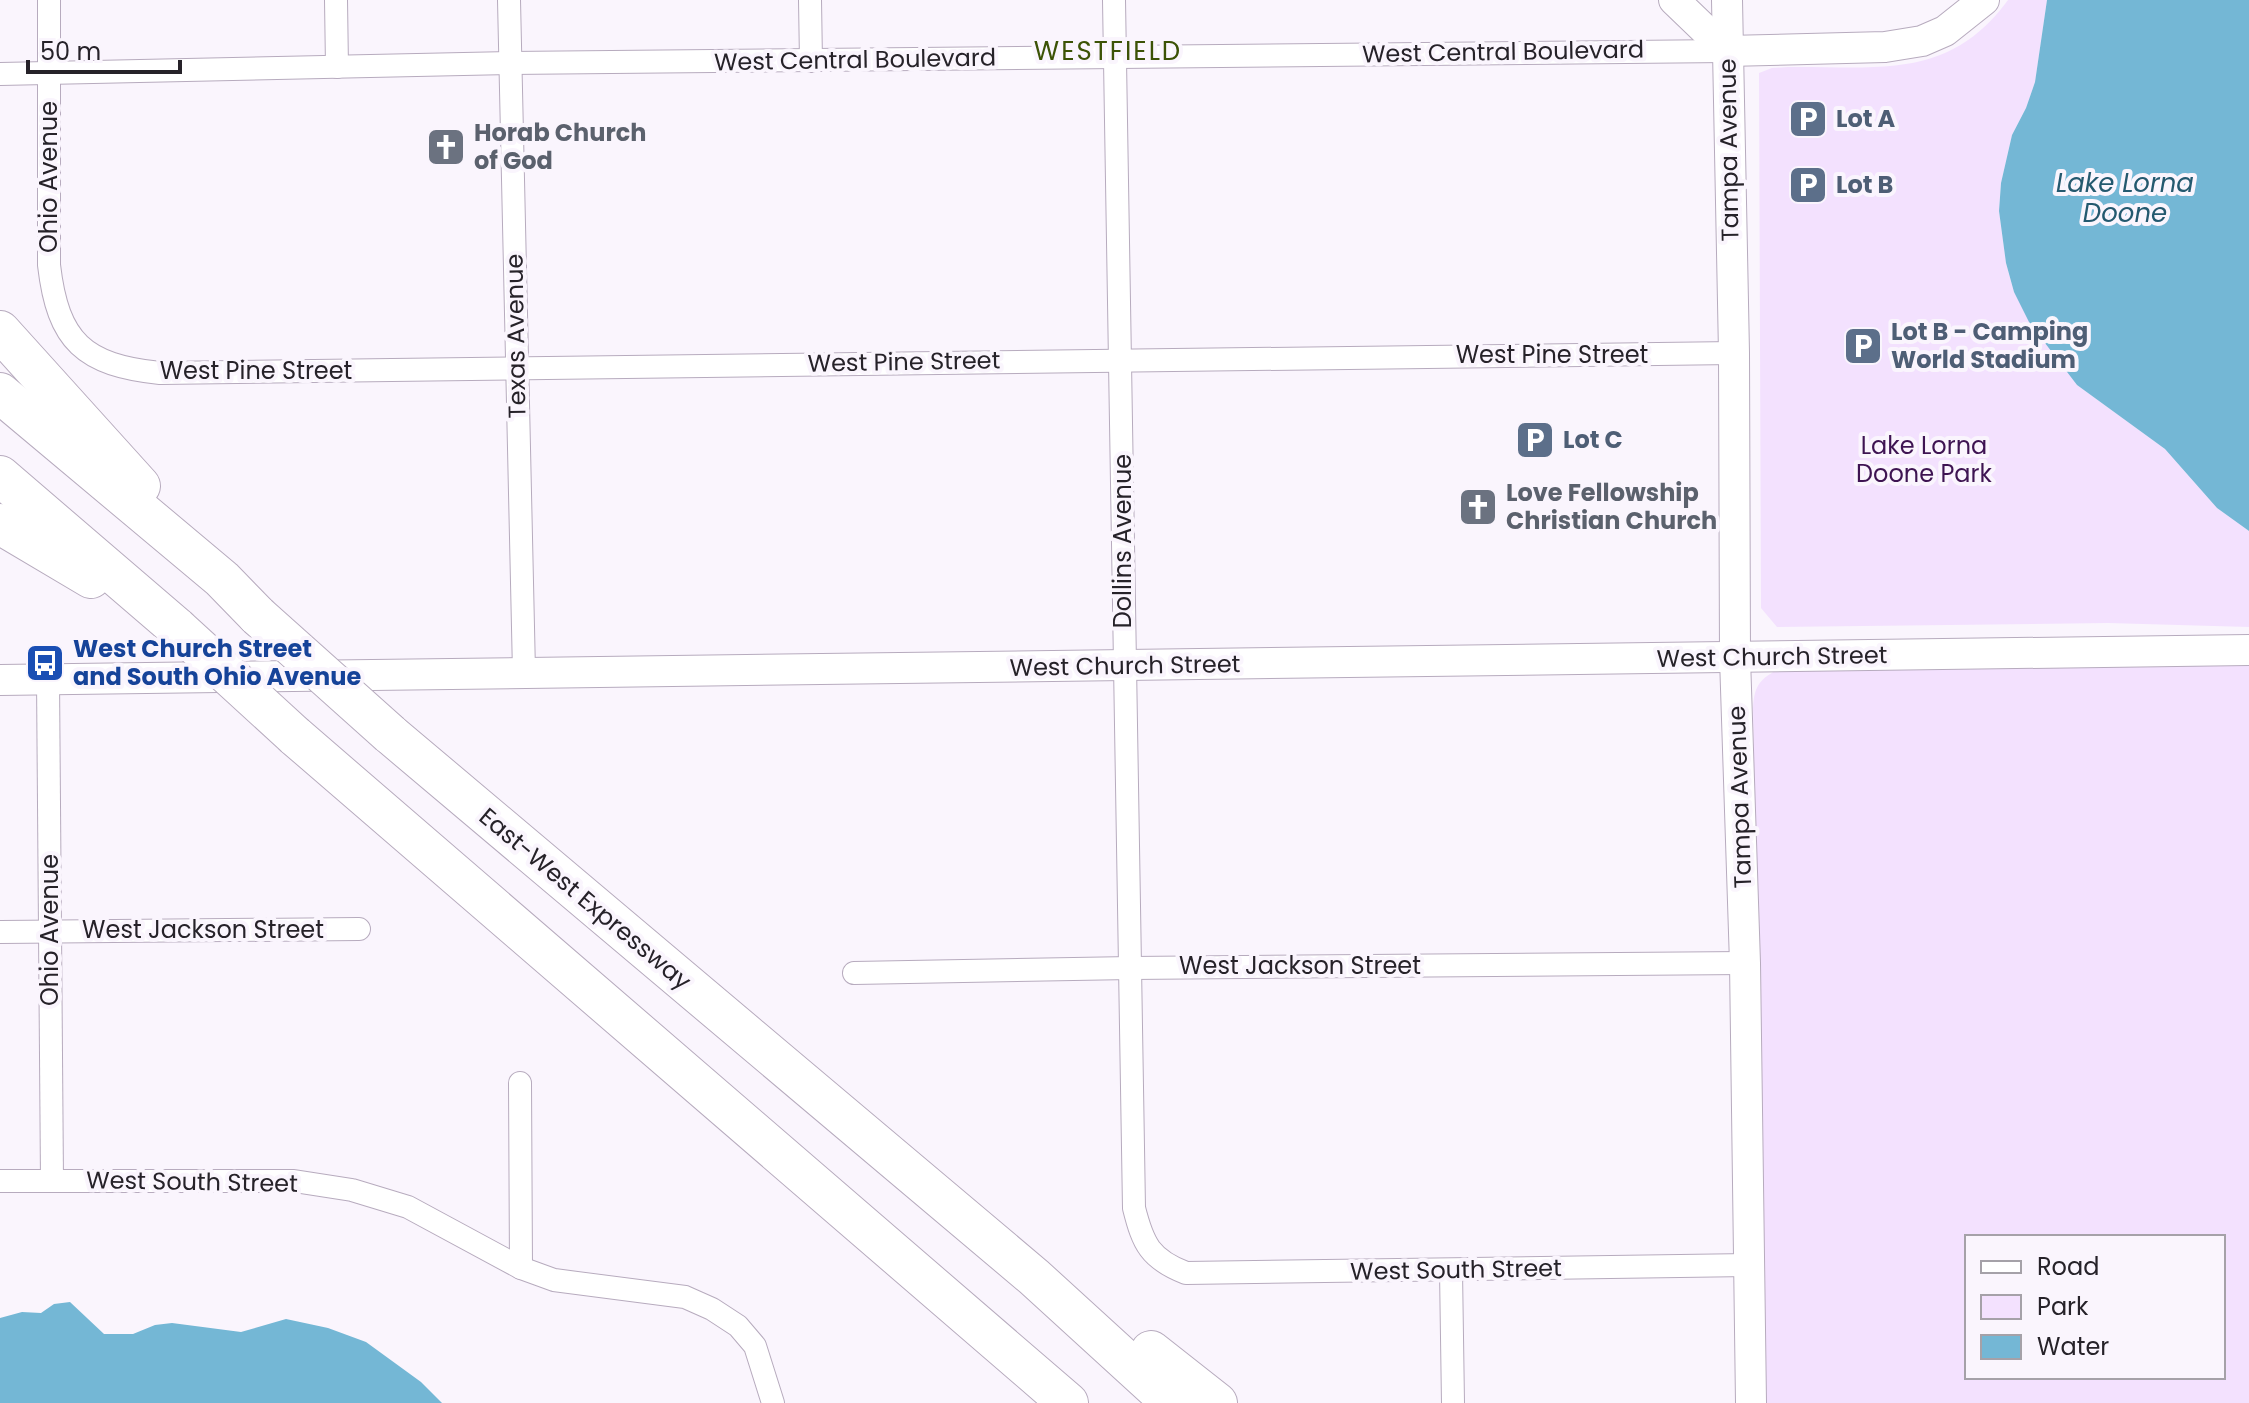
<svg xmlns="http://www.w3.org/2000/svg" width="2249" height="1403" viewBox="0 0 2249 1403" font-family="Poppins,sans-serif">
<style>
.green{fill:#f3e1fe;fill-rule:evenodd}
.water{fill:#74b7d5}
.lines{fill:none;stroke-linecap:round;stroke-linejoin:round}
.street-casing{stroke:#b7abbe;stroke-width:24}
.secondary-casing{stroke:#b7abbe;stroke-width:32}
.highway-casing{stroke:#b7abbe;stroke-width:42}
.street{stroke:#fff;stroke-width:22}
.secondary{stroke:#fff;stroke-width:30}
.highway{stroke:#fff;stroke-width:40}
.highway-bridge-casing{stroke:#b7abbe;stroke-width:42;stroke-linecap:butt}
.highway-bridge{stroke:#fff;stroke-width:40}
.labels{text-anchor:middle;stroke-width:8;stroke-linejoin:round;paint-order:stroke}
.street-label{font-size:24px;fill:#262229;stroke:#faf5fd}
.service-label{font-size:24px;font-weight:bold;fill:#4e5e75;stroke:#faf5fd;text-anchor:start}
.worship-label{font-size:24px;font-weight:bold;fill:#5b616d;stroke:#faf5fd;text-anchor:start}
.park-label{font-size:24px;fill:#3e1452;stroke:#faf5fd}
.transit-label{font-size:24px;font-weight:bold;fill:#164399;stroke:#faf5fd;text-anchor:start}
.neighbourhood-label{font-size:26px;letter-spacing:2px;fill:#3c5306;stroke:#faf5fd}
.water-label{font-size:26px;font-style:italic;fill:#24596f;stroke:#faf5fd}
</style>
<rect width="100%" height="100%" fill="#faf5fd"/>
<g class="green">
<path d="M2008 0H2047L2035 82 2026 108 2012 135 2001 183 1999 211 2006 263 2014 292 2077 385 2165 449 2217 508 2249 531V627L2108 623 1777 627 1761 608 1759 73 1772 68 1788 67C1877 66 1949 81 2008 0Z"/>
<path d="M2249 658V1403H1766L1753 709C1754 688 1758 680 1777 670ZM1967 1237H2223V1377H1967Z"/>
</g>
<g class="water">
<polygon points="2047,0 2249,0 2249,531 2217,508 2165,449 2077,385 2029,322 2014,292 2006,263 1999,211 2001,183 2012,135 2026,108 2035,82"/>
<polygon points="70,1302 104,1334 133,1334 155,1325 172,1323 241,1332 286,1319 328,1328 366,1342 421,1382 442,1403 0,1403 0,1318 22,1312 41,1313 54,1304"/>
</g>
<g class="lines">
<defs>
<g id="street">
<path d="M49 0V265C58 342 84 365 160 373L1734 353"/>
<polyline points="336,0 337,67"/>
<polyline points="509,0 524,672"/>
<polyline points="810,0 811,61"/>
<path d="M1114 0 1134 1208C1143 1244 1150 1259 1186 1273L1749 1265"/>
<polyline points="0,74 510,63 1727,51"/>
<polyline points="48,679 52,1181"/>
<polyline points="0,932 359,929"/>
<polyline points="854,973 1131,968 1745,963"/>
<polyline points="520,1083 521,1268"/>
<polyline points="0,1181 294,1181 352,1190 408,1207 521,1268 554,1280 685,1297 712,1309 738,1326 755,1346 773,1403"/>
<polyline points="1451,1271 1453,1403"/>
</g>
<g id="secondary">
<polyline points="1674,0 1727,51"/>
<polyline points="1727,0 1734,353 1735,658 1745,963 1751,1403"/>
<polyline points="1727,51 1885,47 1922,41 1945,31 1984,0"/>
<polyline points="0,680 2249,650"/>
</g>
<g id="highway">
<polyline points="0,331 140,486"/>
<polyline points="0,393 222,579 258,616"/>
<polyline points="0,476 177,628"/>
<polyline points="0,524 91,578"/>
<polyline points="390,734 1034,1277 1172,1403"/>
<polyline points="295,736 1068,1403"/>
<polyline points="1151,1351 1217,1403"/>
</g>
</defs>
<use href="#street" class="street-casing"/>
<use href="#secondary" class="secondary-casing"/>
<use href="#highway" class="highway-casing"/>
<use href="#street" class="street"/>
<use href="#secondary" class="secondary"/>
<use href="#highway" class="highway"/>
<defs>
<g id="highway-bridge">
<polyline points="258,616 390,734"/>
<polyline points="177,628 295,736"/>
</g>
</defs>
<use href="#highway-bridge" class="highway-bridge-casing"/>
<use href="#highway-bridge" class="highway-bridge"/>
</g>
<defs>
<symbol id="parking-square" viewBox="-11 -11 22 22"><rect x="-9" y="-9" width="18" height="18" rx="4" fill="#5c6f8a" stroke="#faf5fd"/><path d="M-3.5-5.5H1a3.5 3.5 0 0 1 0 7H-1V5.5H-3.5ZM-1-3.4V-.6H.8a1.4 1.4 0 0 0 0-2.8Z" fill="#fff"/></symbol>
<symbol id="church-square" viewBox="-11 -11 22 22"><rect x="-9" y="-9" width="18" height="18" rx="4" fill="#6b7280" stroke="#faf5fd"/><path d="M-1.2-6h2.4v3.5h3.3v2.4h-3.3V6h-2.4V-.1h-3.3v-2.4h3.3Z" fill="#fff"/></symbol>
<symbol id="bus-square" viewBox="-11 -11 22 22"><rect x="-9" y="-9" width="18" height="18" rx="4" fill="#1a4fb4" stroke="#faf5fd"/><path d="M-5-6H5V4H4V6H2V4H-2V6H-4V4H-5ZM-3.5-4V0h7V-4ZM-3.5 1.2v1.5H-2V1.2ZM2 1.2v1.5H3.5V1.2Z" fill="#fff"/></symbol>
</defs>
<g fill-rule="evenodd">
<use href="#parking-square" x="1786" y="97" width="44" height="44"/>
<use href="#church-square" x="424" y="125" width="44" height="44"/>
<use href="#parking-square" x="1786" y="163" width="44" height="44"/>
<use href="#parking-square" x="1841" y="324" width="44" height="44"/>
<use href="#parking-square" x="1513" y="418" width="44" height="44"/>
<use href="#church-square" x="1456" y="485" width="44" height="44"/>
<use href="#bus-square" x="23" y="641" width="44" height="44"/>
</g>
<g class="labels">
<g class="street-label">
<text transform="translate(1503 52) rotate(-1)" y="8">West Central Boulevard</text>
<text transform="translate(855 60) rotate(-1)" y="8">West Central Boulevard</text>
<text transform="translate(1729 150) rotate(-91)" y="8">Tampa Avenue</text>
<text transform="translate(49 177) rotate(-90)" y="8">Ohio Avenue</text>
<text transform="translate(516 336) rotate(-91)" y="8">Texas Avenue</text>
<text x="1552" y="363">West Pine Street</text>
<text transform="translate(904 362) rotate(-1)" y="8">West Pine Street</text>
<text x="256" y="379">West Pine Street</text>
<text transform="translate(1123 541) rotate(-90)" y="8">Dollins Avenue</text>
<text transform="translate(1772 657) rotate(-1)" y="8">West Church Street</text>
<text transform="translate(1125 666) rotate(-1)" y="8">West Church Street</text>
<text transform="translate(1740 797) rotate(-92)" y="8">Tampa Avenue</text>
<text transform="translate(585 899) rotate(40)" y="8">East-West Expressway</text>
<text transform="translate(50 930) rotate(-90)" y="8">Ohio Avenue</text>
<text x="203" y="938">West Jackson Street</text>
<text x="1300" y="974">West Jackson Street</text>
<text transform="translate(192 1182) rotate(1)" y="8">West South Street</text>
<text transform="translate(1456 1270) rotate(-1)" y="8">West South Street</text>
</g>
<g class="service-label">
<text x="1836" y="127">Lot A</text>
<text x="1836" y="193">Lot B</text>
<text x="1891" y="340">Lot B - Camping<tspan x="1891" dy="28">World Stadium</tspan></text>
<text x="1563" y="448">Lot C</text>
</g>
<g class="worship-label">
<text x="474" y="141">Horab Church<tspan x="474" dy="28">of God</tspan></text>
<text x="1506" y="501">Love Fellowship<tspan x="1506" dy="28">Christian Church</tspan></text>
</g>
<g class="park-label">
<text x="1924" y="454">Lake Lorna<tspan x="1924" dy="28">Doone Park</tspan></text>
</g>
<g class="transit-label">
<text x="73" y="657">West Church Street<tspan x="73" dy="28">and South Ohio Avenue</tspan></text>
</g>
<g class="neighbourhood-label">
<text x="1108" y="60">WESTFIELD</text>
</g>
<g class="water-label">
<text x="2125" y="192">Lake Lorna<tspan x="2125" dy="30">Doone</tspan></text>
</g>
</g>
<rect x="1965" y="1235" width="260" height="144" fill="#faf5fd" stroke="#a5a1a8" stroke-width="2"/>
<rect x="1981" y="1261" width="40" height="12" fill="#ffffff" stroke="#a5a1a8" stroke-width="2"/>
<text x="2037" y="1275" font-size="24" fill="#262229">Road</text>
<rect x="1981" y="1295" width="40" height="24" fill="#f3e1fe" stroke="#a5a1a8" stroke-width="2"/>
<text x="2037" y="1315" font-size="24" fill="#262229">Park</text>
<rect x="1981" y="1335" width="40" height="24" fill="#74b7d5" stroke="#a5a1a8" stroke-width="2"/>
<text x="2037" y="1355" font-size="24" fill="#262229">Water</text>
<path d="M28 60v12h152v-12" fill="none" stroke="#262229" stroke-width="4"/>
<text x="40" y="60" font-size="24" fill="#262229" stroke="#faf5fd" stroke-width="6" paint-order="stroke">50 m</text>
</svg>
